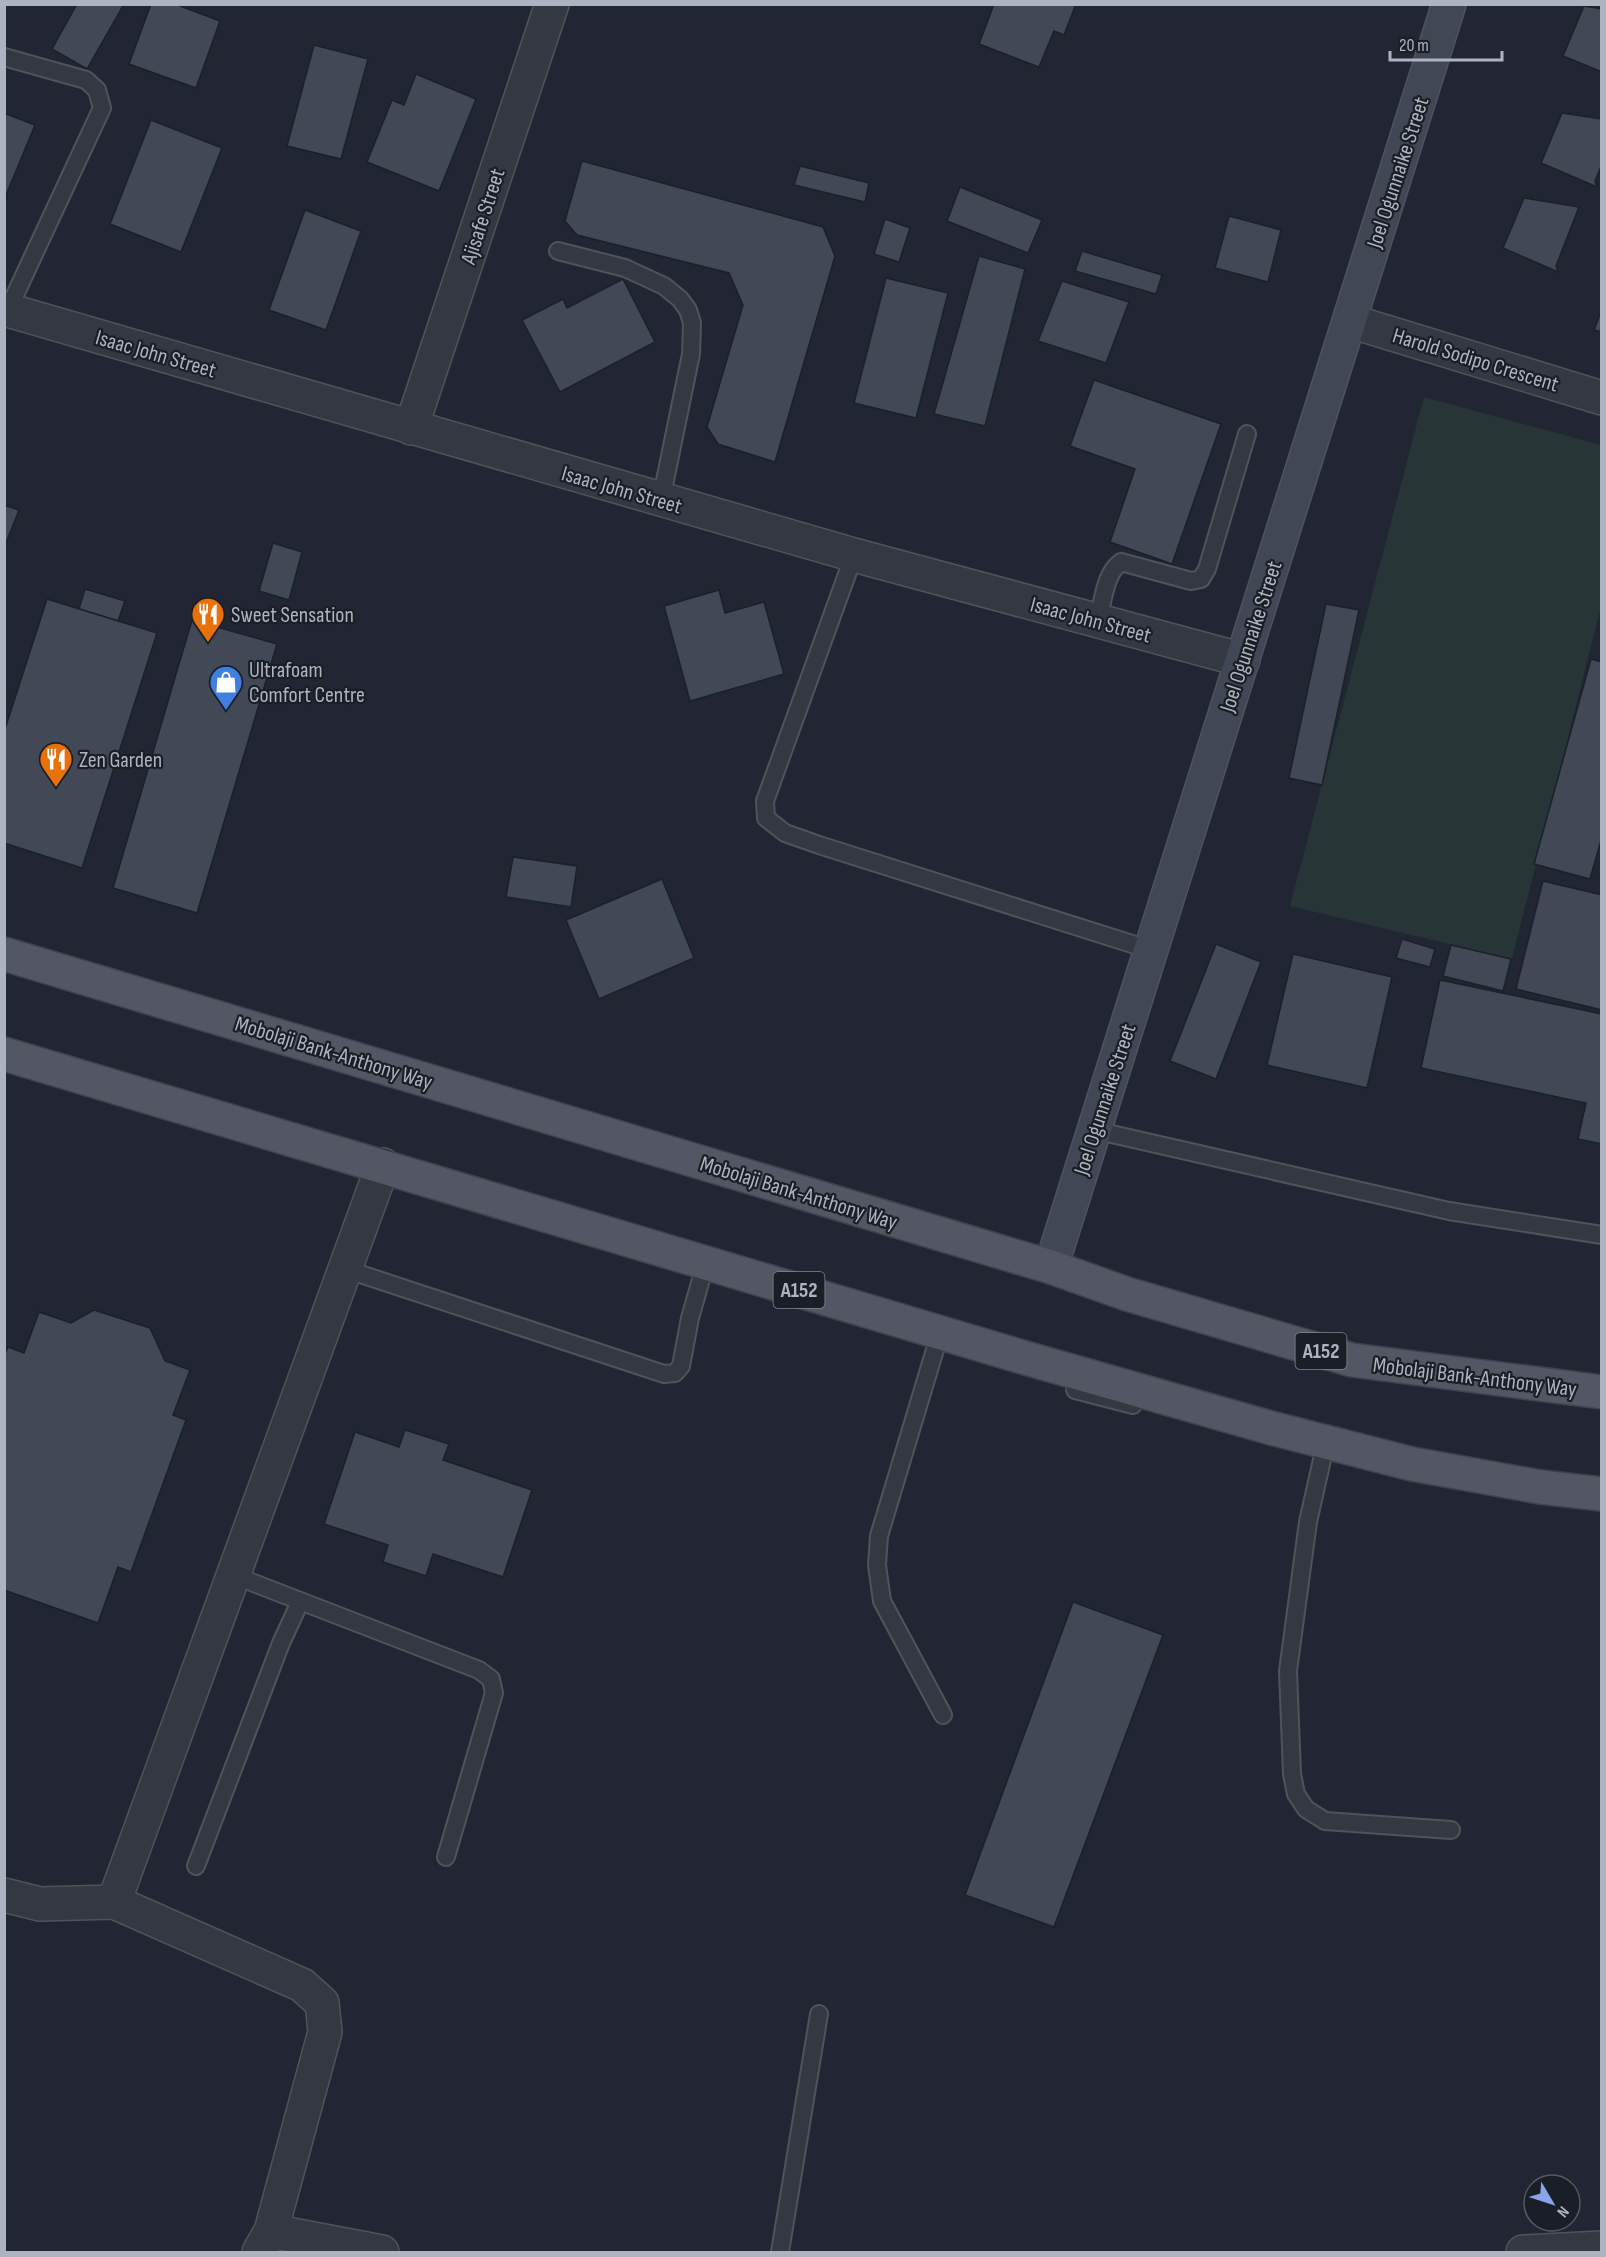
<svg xmlns="http://www.w3.org/2000/svg" width="1606" height="2257" viewBox="0 0 1606 2257" font-family="'Sofia Sans Condensed',sans-serif">
<style>
.green{fill:#273537}
.building{fill:#424956;stroke:#1b2029;stroke-width:1.5}
.lines{fill:none;stroke-linecap:round;stroke-linejoin:round}
.lane-casing{stroke:#4e535e;stroke-width:20}
.street-casing{stroke:#4e535e;stroke-width:36}
.secondary-casing{stroke:#4e535e;stroke-width:36}
.primary-casing{stroke:#3d424c;stroke-width:36}
.lane{stroke:#343843;stroke-width:16}
.street{stroke:#343843;stroke-width:33}
.secondary{stroke:#424755;stroke-width:33}
.primary{stroke:#525763;stroke-width:33}
.labels{text-anchor:middle;stroke-width:4.5;stroke-linejoin:round;paint-order:stroke}
.shield{fill:#1a1e27;stroke:#828692;stroke-width:1.5}
.shield-label{font-size:21px;font-weight:bold;fill:#aeb3c0}
.street-label{font-size:22px;fill:#aeb3c0;stroke:#1a1e27}
.poi-label{font-size:22px;fill:#aeb3c0;stroke:#1a1e27;text-anchor:start}
</style>
<rect width="100%" height="100%" fill="#212632"/>
<polygon class="green" points="1424,397 1601,445 1601,607 1512,959 1290,906"/>
<g class="building">
<polygon points="77,4 124,4 87,69 52,49"/>
<polygon points="151,4 175,4 220,21 196,88 129,64"/>
<polygon points="994,4 1076,4 1064,35 1054,31 1039,67 979,44"/>
<polygon points="1584,6 1602,9 1602,72 1563,56"/>
<polygon points="314,45 368,59 341,159 287,146"/>
<polygon points="416,74 476,99 439,191 367,162 392,100 404,105"/>
<polygon points="4,113 35,125 4,200"/>
<polygon points="1562,113 1602,119 1602,164 1595,181 1597,187 1541,163"/>
<polygon points="151,120 222,148 181,252 110,224"/>
<polygon points="582,161 823,227 835,256 775,462 718,444 707,427 743,305 729,273 577,235 565,221"/>
<polygon points="800,166 869,183 865,202 794,185"/>
<polygon points="960,187 1042,220 1028,253 947,221"/>
<polygon points="1524,198 1579,207 1556,266 1558,272 1503,248"/>
<polygon points="305,210 361,231 326,330 269,310"/>
<polygon points="1229,216 1281,230 1268,282 1215,268"/>
<polygon points="885,219 910,228 899,262 874,254"/>
<polygon points="1082,251 1162,275 1156,294 1075,271"/>
<polygon points="979,256 1025,269 985,426 934,414"/>
<polygon points="886,278 948,293 916,418 854,403"/>
<polygon points="623,279 655,342 560,392 522,320 563,299 567,308"/>
<polygon points="1062,281 1129,302 1106,363 1038,341"/>
<polygon points="1602,309 1602,332 1594,330"/>
<polygon points="1094,380 1221,424 1172,564 1110,542 1135,469 1070,446"/>
<polygon points="4,505 19,510 4,548"/>
<polygon points="273,543 302,552 289,600 259,591"/>
<polygon points="85,589 125,601 118,621 79,609"/>
<polygon points="719,590 725,613 764,602 784,674 690,701 664,606"/>
<polygon points="47,599 157,633 82,868 4,843 4,732"/>
<polygon points="1326,604 1359,610 1322,785 1289,778"/>
<polygon points="192,620 277,644 197,913 113,888"/>
<polygon points="1591,659 1602,662 1602,837 1590,879 1534,864"/>
<polygon points="513,857 577,866 571,907 506,897"/>
<polygon points="662,879 694,958 599,999 566,920"/>
<polygon points="1543,881 1602,895 1602,1010 1516,989"/>
<polygon points="1402,939 1435,949 1430,967 1396,958"/>
<polygon points="1216,944 1261,962 1216,1079 1170,1061"/>
<polygon points="1451,945 1511,959 1503,991 1443,976"/>
<polygon points="1293,954 1392,977 1367,1088 1267,1065"/>
<polygon points="1440,980 1602,1014 1602,1144 1578,1139 1586,1103 1421,1068"/>
<polygon points="94,1310 150,1328 165,1361 190,1370 173,1415 186,1420 131,1572 118,1567 98,1623 4,1590 4,1356 8,1347 24,1353 39,1312 71,1323"/>
<polygon points="405,1430 449,1444 443,1460 532,1490 503,1577 433,1554 426,1576 383,1562 388,1545 324,1524 355,1432 399,1447"/>
<polygon points="1073,1602 1163,1635 1054,1927 965,1895"/>
</g>
<g class="lines">
<defs>
<g id="lane">
<polyline points="4,57 86,80 97,90 102,108 8,310"/>
<polyline points="558,251 625,268 664,286 680,299 688,310 692,323 691,354 661,500"/>
<polyline points="854,555 765,801 766,818 785,833 819,845 1151,950"/>
<path d="M1098 621C1103 603 1104 574 1121 562L1191 581 1201 579 1207 569 1247 434"/>
<polyline points="1094,1130 1449,1211 1602,1235"/>
<polyline points="345,1269 664,1374 675,1373 681,1366 690,1318 706,1262"/>
<polyline points="940,1333 879,1536 877,1565 882,1601 943,1715"/>
<polyline points="1075,1390 1133,1405"/>
<polyline points="1326,1442 1308,1522 1288,1671 1292,1774 1296,1794 1306,1809 1325,1821 1451,1830"/>
<polyline points="233,1575 479,1670 491,1679 494,1693 446,1857"/>
<polyline points="196,1866 281,1643 300,1602"/>
<polyline points="780,2252 819,2014"/>
</g>
<g id="street">
<polyline points="4,309 854,555 1243,660"/>
<polyline points="1350,321 1602,398"/>
<polyline points="411,428 552,4"/>
<polyline points="4,1895 40,1904 114,1902 302,1985 322,2003 325,2032 271,2231 259,2252"/>
<polyline points="114,1902 383,1165"/>
<polyline points="271,2231 382,2252"/>
<polyline points="1523,2252 1602,2248"/>
</g>
<polyline id="secondary" points="1051,1267 1449,4"/>
<g id="primary">
<polyline points="4,954 1051,1267 1127,1294 1352,1360 1602,1392"/>
<polyline points="4,1054 1022,1357 1271,1428 1412,1464 1540,1487 1602,1494"/>
</g>
</defs>
<use href="#lane" class="lane-casing"/>
<use href="#street" class="street-casing"/>
<use href="#secondary" class="secondary-casing"/>
<use href="#primary" class="primary-casing"/>
<use href="#lane" class="lane"/>
<use href="#street" class="street"/>
<use href="#secondary" class="secondary"/>
<use href="#primary" class="primary"/>
</g>
<defs>
<symbol id="restaurant-pin" viewBox="-11 -11 22 30"><path d="M0 17L-7.5 6A9.5 9.5 0 1 1 7.5 6Z" fill="#e8710a" stroke="#1a1e27"/><path d="M-5-6h1v4h1v-4h1v4h1v-4h1v5L-1.5 .5V6h-2V.5L-5-1ZM5-6V6H3V1.5H1.5Q1.5-4 5-6Z" fill="#fff"/></symbol>
<symbol id="shop-pin" viewBox="-11 -11 22 30"><path d="M0 17L-7.5 6A9.5 9.5 0 1 1 7.5 6Z" fill="#3f7fe0" stroke="#1a1e27"/><path d="M-5-2.5h2.3a2.7 3.5 0 0 1 5.4 0H5L5.5 6h-11ZM-1.5-2.5h3a1.5 2.3 0 0 0-3 0Z" fill="#fff"/></symbol>
</defs>
<g fill-rule="evenodd">
<use href="#restaurant-pin" x="189" y="595" width="38" height="52"/>
<use href="#shop-pin" x="207" y="663" width="38" height="52"/>
<use href="#restaurant-pin" x="37" y="740" width="38" height="52"/>
</g>
<g class="labels">
<g class="shield">
<rect x="773.5" y="1272" width="51" height="36" rx="4.5"/>
<rect x="1295.5" y="1333" width="51" height="36" rx="4.5"/>
</g>
<g class="shield-label">
<text x="799" y="1297">A152</text>
<text x="1321" y="1358">A152</text>
</g>
<g class="street-label">
<text transform="translate(1397 172) rotate(-72)" y="8">Joel Ogunnaike Street</text>
<text transform="translate(482 216) rotate(-72)" y="8">Ajisafe Street</text>
<text transform="translate(156 353) rotate(16)" y="8">Isaac John Street</text>
<text transform="translate(1476 359) rotate(17)" y="8">Harold Sodipo Crescent</text>
<text transform="translate(622 489) rotate(16)" y="8">Isaac John Street</text>
<text transform="translate(1091 619) rotate(15)" y="8">Isaac John Street</text>
<text transform="translate(1250 636) rotate(-72)" y="8">Joel Ogunnaike Street</text>
<text transform="translate(334 1052) rotate(17)" y="8">Mobolaji Bank-Anthony Way</text>
<text transform="translate(1104 1099) rotate(-72)" y="8">Joel Ogunnaike Street</text>
<text transform="translate(799 1192) rotate(17)" y="8">Mobolaji Bank-Anthony Way</text>
<text transform="translate(1475 1376) rotate(7)" y="8">Mobolaji Bank-Anthony Way</text>
</g>
<g class="poi-label">
<text x="231" y="622">Sweet Sensation</text>
<text x="249" y="677">Ultrafoam<tspan x="249" dy="25">Comfort Centre</tspan></text>
<text x="79" y="767">Zen Garden</text>
</g>
</g>
<rect width="1606" height="2257" fill="none" stroke="#aeb3c0" stroke-width="12"/>
<g transform="translate(1552 2203) rotate(129)"><circle r="28" fill="#1a1e27" stroke="#555a64" stroke-width="1.5"/>
<path d="M0-4.5L10 22L0 15L-10 22Z" fill="#8aa4e9"/>
<text y="-9" font-size="16" font-weight="bold" text-anchor="middle" fill="#aeb3c0">N</text>
</g>
<path d="M1390 51v9h112v-9" fill="none" stroke="#aeb3c0" stroke-width="3"/>
<text x="1399" y="51" font-size="18" fill="#aeb3c0" stroke="#1a1e27" stroke-width="4.5" paint-order="stroke">20 m</text>
</svg>
